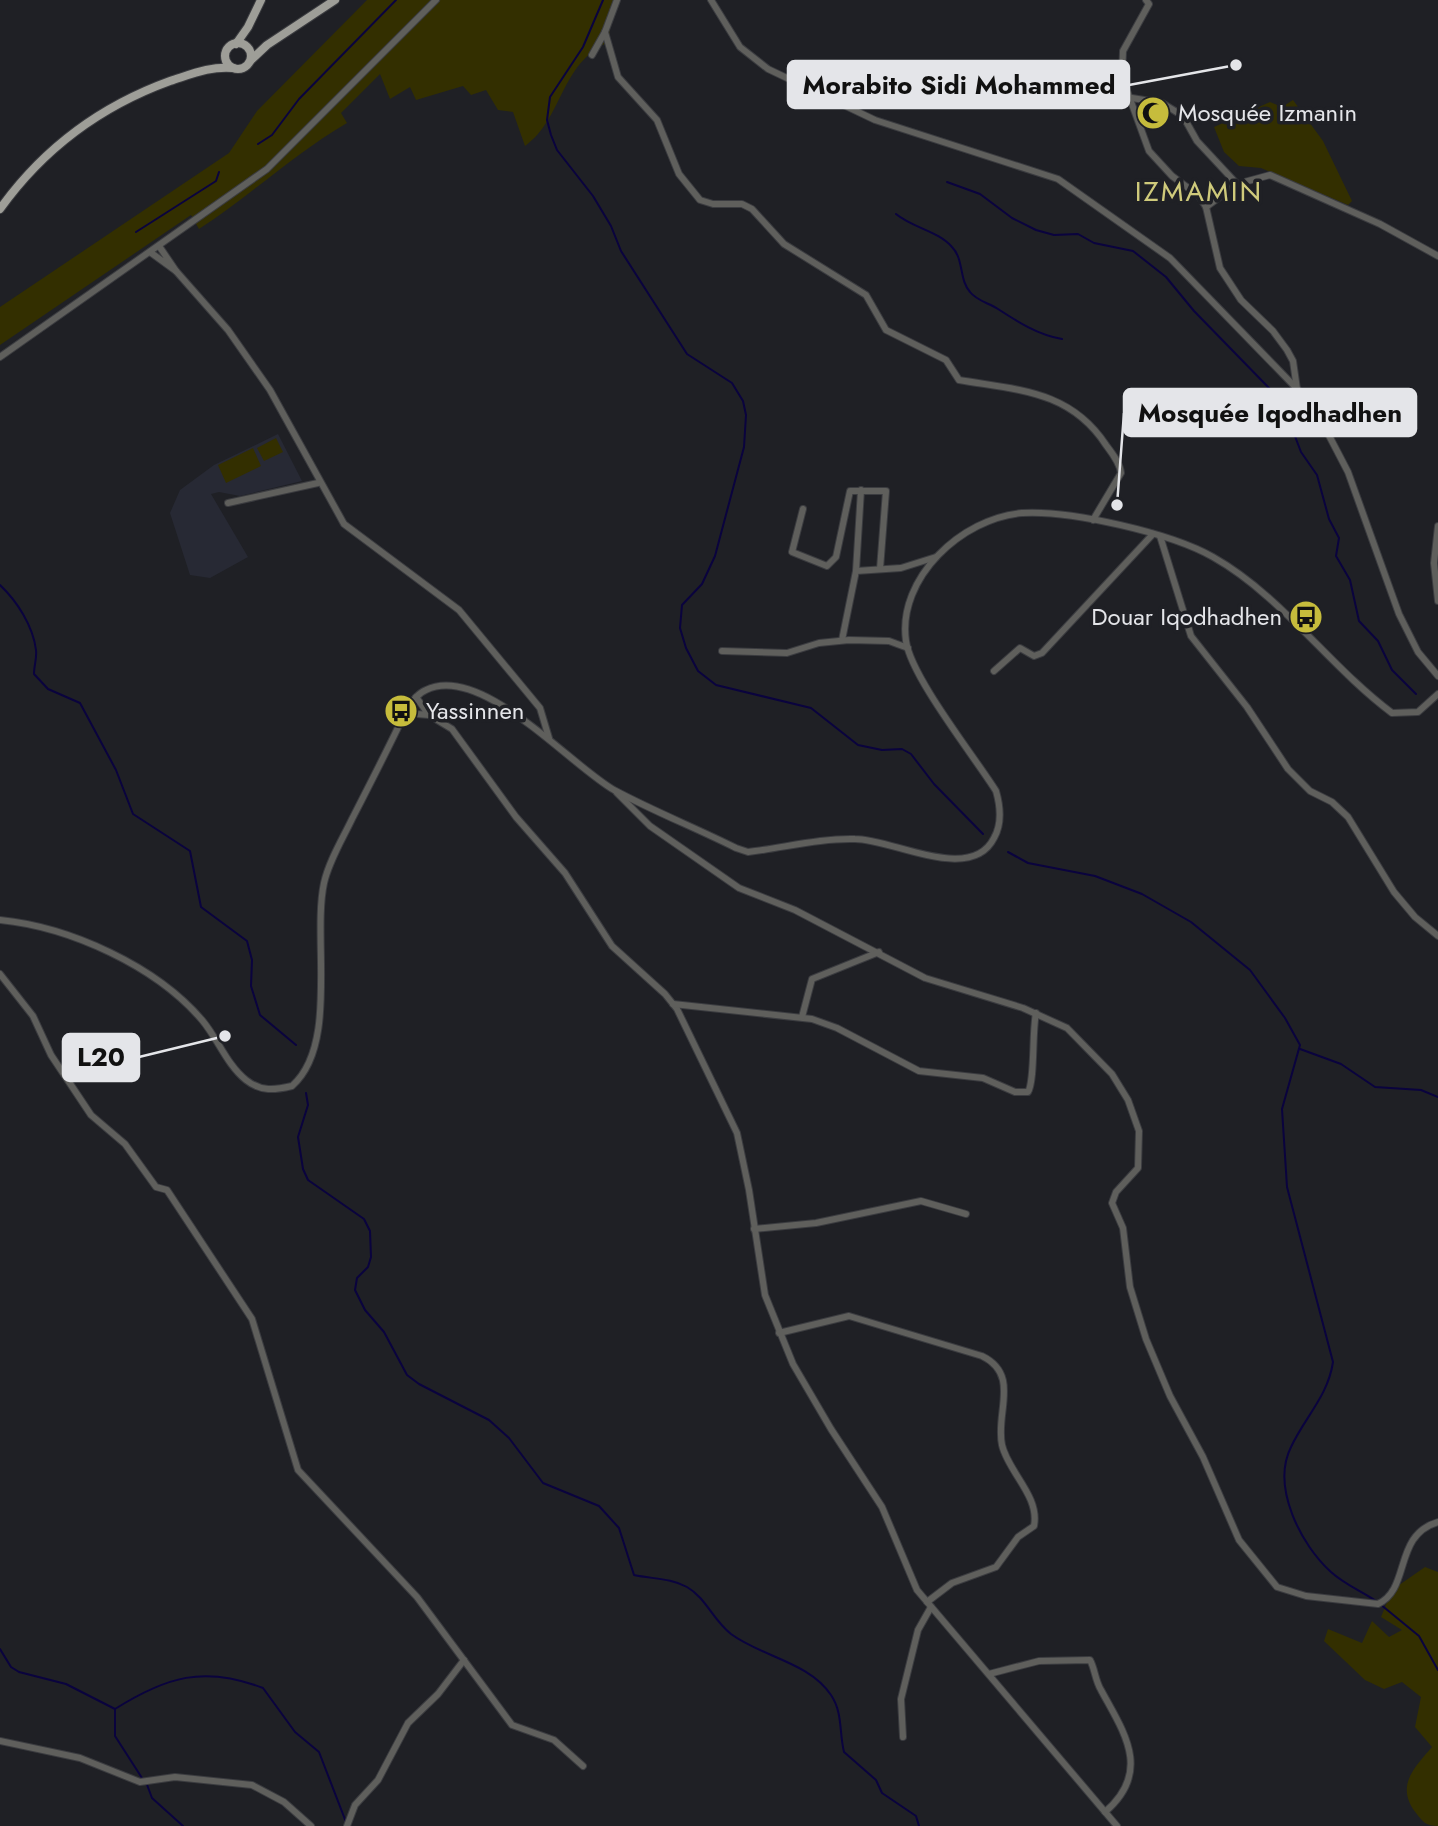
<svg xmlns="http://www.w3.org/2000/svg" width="1438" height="1826" viewBox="0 0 1438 1826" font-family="Jost,sans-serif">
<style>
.built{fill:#272934}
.green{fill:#332f00}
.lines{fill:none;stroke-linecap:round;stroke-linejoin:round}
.stream{stroke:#0a033e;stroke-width:2}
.minor-casing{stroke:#3b3c40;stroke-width:8}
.major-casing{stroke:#3b3c40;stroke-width:10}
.minor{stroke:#5f5f5c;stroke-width:6}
.major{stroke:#9e9e98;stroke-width:8}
.labels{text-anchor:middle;stroke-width:7;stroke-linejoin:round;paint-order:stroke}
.poi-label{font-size:24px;fill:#e4e5e9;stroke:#1f2025;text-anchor:start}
.quarter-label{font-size:28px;letter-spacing:2px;fill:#cfca7b;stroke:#1f2025}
.leader{fill:none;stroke:#e4e5e9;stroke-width:2.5}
.callout-dot{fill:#e4e5e9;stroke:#1f2025;stroke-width:2.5}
.callout{fill:#e4e5e9;stroke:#e4e5e9;stroke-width:2.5}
.callout-label{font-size:26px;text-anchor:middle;font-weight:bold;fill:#111}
</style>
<rect width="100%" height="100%" fill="#1f2025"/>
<polygon class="built" points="278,434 302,481 240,496 219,492 211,494 248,557 210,578 190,575 170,513 180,490 214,465"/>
<g class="green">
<path d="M367 0H620L610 24 609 42C560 63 563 119 525 146L513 112 498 110 486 90 471 95 463 86 416 100 410 87 390 99 380 74 341 113 347 123C294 154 250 196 199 229L191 215 0 345V307L229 153 257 111Z"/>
<polygon points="1293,100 1323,141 1352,201 1348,205 1261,168 1239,166 1224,152 1214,127 1270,102 1282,107"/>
<polygon points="276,438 283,452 264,461 257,448"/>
<polygon points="253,448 261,466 226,483 218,465"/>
<path d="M1425 1567 1438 1572V1826C1426 1826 1423 1822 1416 1813 1395 1786 1414 1768 1432 1747L1415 1727 1421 1697 1402 1682 1384 1689 1365 1680 1324 1641 1328 1629 1362 1643 1372 1621 1389 1637 1402 1630 1381 1617 1392 1590Z"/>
</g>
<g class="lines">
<g class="stream">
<polyline points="603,0 583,47 550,97 547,120 551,135 557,150 593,196 611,226 621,251 687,354 732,383 743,401 746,415 744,447 715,556 702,584 682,605 680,628 686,648 698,671 716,685 811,708 858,745 882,750 902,749 911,754 934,784 983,834"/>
<polyline points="258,144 272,135 299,99 396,0"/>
<polyline points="947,182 980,194 1012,218 1036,230 1054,235 1078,234 1094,243 1133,251 1166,277 1194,311 1270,389 1288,418 1301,452 1317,475 1329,519 1339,538 1336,556 1350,580 1359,621 1378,641 1392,670 1416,694"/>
<path d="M896 214C913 228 938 231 952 247 964 259 959 280 970 292 977 301 989 303 998 309 1018 322 1038 335 1062 339"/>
<polyline points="136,232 216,181 219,172"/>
<path d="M0 585C17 601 33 626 36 650 37 658 34 666 34 674L48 689 80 703 116 770 133 814 190 851 201 907 247 941 252 960 251 986 260 1015 296 1045"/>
<path d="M1008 852 1028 863 1095 876 1142 894 1191 922 1250 970 1285 1018 1300 1045 1282 1109 1287 1187 1333 1362C1328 1396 1305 1417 1291 1447 1271 1487 1301 1545 1331 1572 1344 1584 1361 1591 1376 1601"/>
<polyline points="1300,1049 1341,1064 1375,1087 1421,1090 1438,1097"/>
<path d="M306 1093 308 1105 298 1137 303 1169 308 1180 364 1219 370 1231 371 1257 368 1267 357 1278 355 1290 365 1310 384 1332 407 1375 419 1384 489 1420 509 1438 543 1483 599 1506 619 1528 634 1575C652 1579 671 1578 687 1587 706 1598 713 1620 731 1634 762 1657 809 1662 831 1695 843 1713 839 1732 844 1752L876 1780 882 1793 916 1816 919 1826"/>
<polyline points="1380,1604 1419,1636 1438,1670"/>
<path d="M0 1649 11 1667 19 1672 66 1684 115 1709C166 1677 204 1665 263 1688L295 1732 319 1752 346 1822"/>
<polyline points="115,1709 115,1736 142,1778"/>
<polyline points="146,1782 152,1798 183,1826"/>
</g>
<defs>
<g id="minor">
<polyline points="711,0 740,47 768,69 875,120 1058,179 1170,258 1302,394 1323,424 1348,472 1399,614 1418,652 1438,676"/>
<polyline points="1146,0 1149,4 1123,51 1122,77 1149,151 1172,176 1199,196 1206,207 1220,268 1241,300 1273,331 1287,350 1293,361 1297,389"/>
<path d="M605 32 618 77 657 120 679 174 700 200 713 204H742L752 209 784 244 866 295 886 330 946 360 959 380C1017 390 1070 390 1106 445 1112 453 1120 463 1121 473L1093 520"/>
<polyline points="592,55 605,32 617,0"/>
<polyline points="1132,98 1162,103 1183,116 1197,141 1237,184 1270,175 1380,224 1438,256"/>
<polyline points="1206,207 1237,184"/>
<polyline points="150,252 176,271 159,246"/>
<polyline points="176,271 228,330 270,390 344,524 459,610 540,708 549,738"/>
<polyline points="0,357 267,169 436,0"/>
<polyline points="228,503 318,483"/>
<polyline points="803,509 792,552 827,566 836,557 850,491 886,491 880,569"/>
<polyline points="1438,526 1434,563 1438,601"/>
<polyline points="1160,536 1191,636 1247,707 1288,769 1310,791 1332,802 1348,817 1394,892 1415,917 1438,936"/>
<polyline points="856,571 861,490"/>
<polyline points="842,640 856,571 901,568 936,557"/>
<polyline points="722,651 787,653 819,643 849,640 889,641 908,648"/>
<polyline points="994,671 1020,648 1034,656 1042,653 1153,534"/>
<polyline points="405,713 429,715 416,697"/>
<polyline points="429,715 452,729 516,817 565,873 612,946 665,994 677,1009 737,1133 749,1190 765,1295 793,1364 831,1429 882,1507 917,1590 1117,1826"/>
<path d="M617 793 650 826 739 888 795 910 925 978 1023 1008 1067 1028 1112 1074 1128 1100 1139 1131 1138 1168 1116 1192 1112 1203 1123 1228 1130 1287 1146 1339 1170 1396 1203 1457 1239 1540 1277 1587 1306 1596 1378 1604C1411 1589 1393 1535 1438 1522"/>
<path d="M0 920C70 927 156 966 202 1020 218 1039 227 1065 246 1080 261 1092 275 1090 292 1086 339 1045 312 938 324 883 329 861 342 840 352 819 370 784 388 749 405 713 411 704 416 694 426 690 481 663 570 765 614 790 653 811 696 828 736 848L748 852C783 848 820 838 855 839 893 839 971 884 994 838 1002 824 1000 805 996 791 974 756 911 677 906 641 897 578 962 518 1022 513 1070 510 1171 533 1213 557 1282 596 1329 666 1392 713L1418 712 1438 694"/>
<polyline points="0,974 33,1016 51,1055 91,1115 125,1144 156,1187 167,1190 252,1319 298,1470 417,1597 512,1725 554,1740 583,1766"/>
<path d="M673 1004 812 1019 837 1028 919 1071 983 1078 1015 1092H1028C1035 1081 1032 1031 1036 1013"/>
<polyline points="802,1017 812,979 879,952"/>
<polyline points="754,1229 816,1223 921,1201 966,1214"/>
<path d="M779 1333 849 1316 982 1356C1021 1375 995 1413 1002 1445 1008 1472 1040 1496 1034 1526L1018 1537 996 1567 952 1583 927 1602"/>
<path d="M989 1674 1039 1661 1090 1660C1095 1669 1095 1680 1101 1690 1123 1731 1153 1771 1105 1812"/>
<polyline points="903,1737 901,1699 918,1630 931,1607"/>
<polyline points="0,1741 80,1758 140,1782 175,1777 252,1785 284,1802 311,1826"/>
<polyline points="347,1826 355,1805 378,1780 408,1723 438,1694 464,1660"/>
</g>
<g id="major">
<circle cx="238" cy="56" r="13"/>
<polyline points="236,44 248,27 261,0"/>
<polyline points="251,60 267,45 335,0"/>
<path d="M0 209C43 149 101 106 170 81 192 74 210 66 233 68"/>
</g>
</defs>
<use href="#minor" class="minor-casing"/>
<use href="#major" class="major-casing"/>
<use href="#minor" class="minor"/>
<use href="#major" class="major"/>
</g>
<defs>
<symbol id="mosque-disc" viewBox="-11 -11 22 22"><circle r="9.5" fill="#c6bc3c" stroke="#1f2025"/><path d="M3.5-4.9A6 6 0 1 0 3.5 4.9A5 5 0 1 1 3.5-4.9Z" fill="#111"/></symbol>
<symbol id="bus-disc" viewBox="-11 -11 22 22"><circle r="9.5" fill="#c6bc3c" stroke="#1f2025"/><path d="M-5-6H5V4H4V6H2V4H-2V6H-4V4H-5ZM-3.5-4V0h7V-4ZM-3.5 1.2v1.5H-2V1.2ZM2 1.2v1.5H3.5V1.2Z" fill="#111"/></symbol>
</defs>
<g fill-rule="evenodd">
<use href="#mosque-disc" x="1134" y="94" width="38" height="38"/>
<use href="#bus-disc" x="1287" y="598" width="38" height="38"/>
<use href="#bus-disc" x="382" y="692" width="38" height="38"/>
</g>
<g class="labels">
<g class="poi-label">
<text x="1178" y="121">Mosquée Izmanin</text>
<text x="1282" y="625" text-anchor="end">Douar Iqodhadhen</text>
<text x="426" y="719">Yassinnen</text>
</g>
<g class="quarter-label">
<text x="1199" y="201">IZMAMIN</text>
</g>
</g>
<path class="leader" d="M1236 65L1129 85M1117 505L1124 413M225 1036L139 1057"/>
<g class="callout-dot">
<circle cx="1236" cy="65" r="7"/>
<circle cx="1117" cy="505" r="7"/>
<circle cx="225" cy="1036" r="7"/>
</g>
<g class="callout">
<rect x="788" y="61" width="341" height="47" rx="7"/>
<rect x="1124" y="389" width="292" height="47" rx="7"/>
<rect x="63" y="1034" width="76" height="47" rx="7"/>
</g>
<g class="callout-label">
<text x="959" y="94">Morabito Sidi Mohammed</text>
<text x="1270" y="422">Mosquée Iqodhadhen</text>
<text x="101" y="1066">L20</text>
</g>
</svg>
